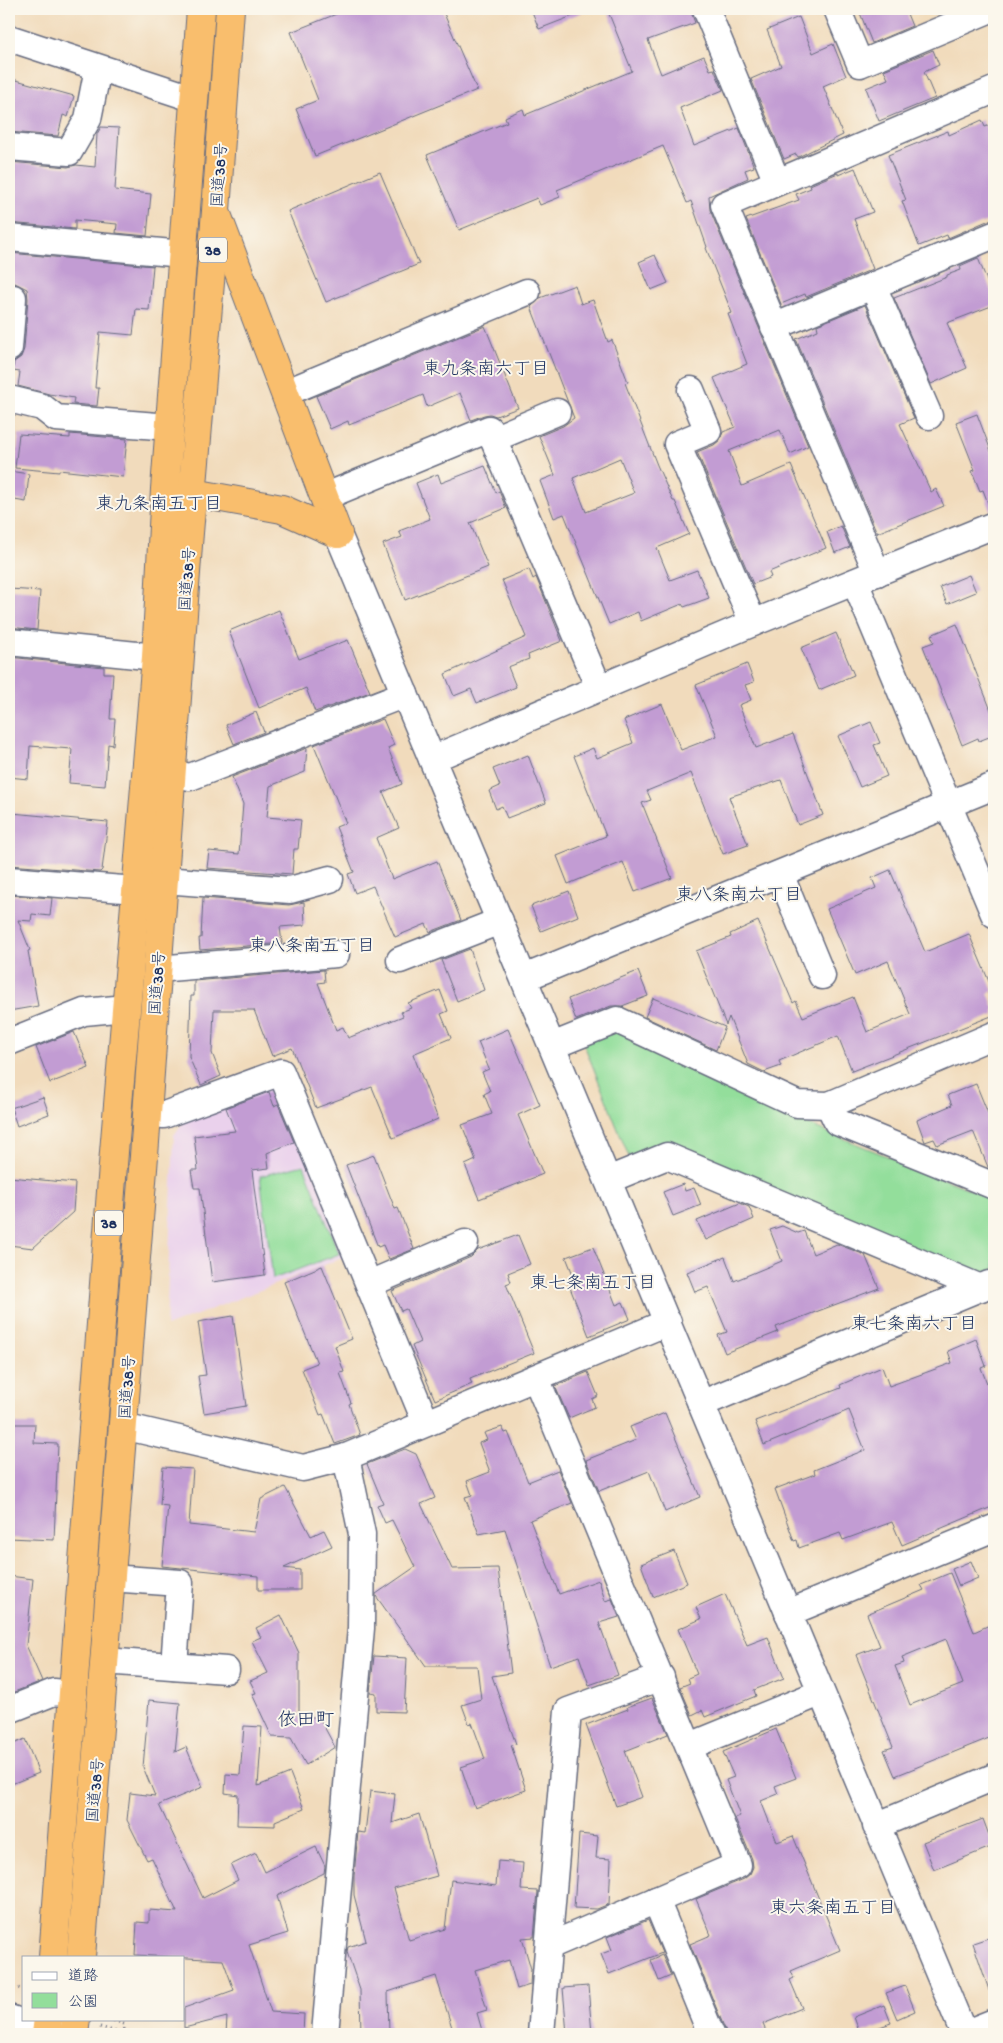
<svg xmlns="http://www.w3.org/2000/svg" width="1003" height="2043" viewBox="0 0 1003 2043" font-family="'Gochi Hand','Klee One',sans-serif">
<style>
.built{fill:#ead1ec}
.green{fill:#93de9b;stroke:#57867c}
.building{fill:#c29cd3;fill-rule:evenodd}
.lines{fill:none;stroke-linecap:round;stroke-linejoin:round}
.minor-casing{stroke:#666b7f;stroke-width:29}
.highway-casing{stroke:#666b7f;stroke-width:30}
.path{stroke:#666b7f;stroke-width:3;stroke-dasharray:1 4;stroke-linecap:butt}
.minor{stroke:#fff;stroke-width:26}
.highway{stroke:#f9be6d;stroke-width:28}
.labels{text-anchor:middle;stroke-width:4;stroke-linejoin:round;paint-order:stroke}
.shield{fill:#fbf7ec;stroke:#5e6b89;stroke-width:1}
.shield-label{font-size:15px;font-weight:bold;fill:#1b2f5e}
.street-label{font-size:16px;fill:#1b2f5e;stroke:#fbf7ec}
.neighbourhood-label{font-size:18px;fill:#1b2f5e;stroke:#fbf7ec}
.quarter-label{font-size:19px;fill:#1b2f5e;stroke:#fbf7ec}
</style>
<rect width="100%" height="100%" fill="#fbf7ec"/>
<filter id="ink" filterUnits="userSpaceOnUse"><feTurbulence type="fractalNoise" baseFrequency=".02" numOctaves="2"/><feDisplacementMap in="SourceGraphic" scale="10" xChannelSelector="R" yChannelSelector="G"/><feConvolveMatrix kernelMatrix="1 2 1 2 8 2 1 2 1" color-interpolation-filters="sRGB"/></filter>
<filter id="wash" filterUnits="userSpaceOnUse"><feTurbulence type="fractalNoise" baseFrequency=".0096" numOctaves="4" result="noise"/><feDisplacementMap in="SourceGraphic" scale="20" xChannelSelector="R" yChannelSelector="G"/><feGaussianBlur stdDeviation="1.12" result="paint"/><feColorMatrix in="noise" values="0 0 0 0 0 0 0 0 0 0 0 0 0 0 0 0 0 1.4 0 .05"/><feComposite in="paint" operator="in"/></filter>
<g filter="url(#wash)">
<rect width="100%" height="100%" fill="#f1dbbc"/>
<polygon class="built" points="271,1084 284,1098 347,1256 166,1327 174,1135 187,1117"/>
<g class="green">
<polygon points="618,1031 812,1126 994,1199 994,1272 977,1278 665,1149 631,1162 583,1042"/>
<polygon points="304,1165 339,1254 273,1279 260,1176"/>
</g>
<g id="blocks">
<g class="building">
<polygon points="349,9 442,9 477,90 315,156 296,109 318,100 291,32"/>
<polygon points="531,9 588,9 588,10 539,29"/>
<polygon points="607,9 690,9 695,23 648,40 661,74 704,56 710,70 714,69 723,90 680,108 694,146 739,128 754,167 745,170 748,178 709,196 710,210 808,446 790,454 780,430 729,451 742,486 791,465 826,548 769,572 771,577 753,584 697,452 714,445 720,440 723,432 735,427 714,378 747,364 728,314 732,313 706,248 707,247 691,201 687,203 663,146 557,190 560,197 540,205 537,198 459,230 427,155 507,122 505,117 523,109 525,115 632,71"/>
<polygon points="871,9 905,9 912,26 872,43 860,13"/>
<polygon points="799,17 813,53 833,44 846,76 823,86 843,135 798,157 796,154 784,159 751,79 781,66 767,30"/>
<polygon points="933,50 939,65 924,72 935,98 879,121 866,88 888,79 884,70"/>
<polygon points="9,78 74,96 68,117 63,115 58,136 9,132"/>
<polygon points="982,120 985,127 994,123 994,218 948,238 947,235 919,246 902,201 906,200 888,155 948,131 949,135"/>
<polygon points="101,127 119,128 115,190 151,194 147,236 116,233 117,224 75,220 75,229 9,223 9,162 68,167 76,165 95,167 97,134"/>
<polygon points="855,168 873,212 854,219 873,269 806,297 805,294 781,304 746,219 799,200 796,194 811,188 810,185 838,173 838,175"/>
<polygon points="380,172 419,264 326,302 288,211"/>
<polygon points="9,253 153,266 149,310 136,309 133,335 100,332 95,388 99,388 97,406 73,404 74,398 49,394 18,386 20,372 13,371 14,362 21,357 24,349 28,299 27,289 15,283 9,284"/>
<polygon points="655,255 668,283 651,290 639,262"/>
<polygon points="978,258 994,298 994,305 947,323 967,368 931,384 894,298 947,277 947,275 961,270 960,266"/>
<path d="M575 285 581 304 593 300 608 342 612 340 628 382 625 383 657 465 673 501H675L689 534 657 548 670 580 697 570 709 598 684 607 682 604 641 621 638 612 609 624 564 514 554 518 540 481 555 475 539 436 563 426 574 418 531 307 540 298ZM620 458 634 493 586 512 573 478Z"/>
<polygon points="865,305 914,418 900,424 931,492 936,489 944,506 877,533 796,339 818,330 817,325"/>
<polygon points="485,326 518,408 496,416 490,414 484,415 471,420 460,393 427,407 423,395 349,425 348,421 330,429 316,396"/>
<polygon points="977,414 994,459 994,510 991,511 983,490 980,491 972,471 975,470 956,422"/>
<polygon points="19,434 70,438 70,434 127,439 123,477 59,470 59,472 15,468"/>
<polygon points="485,466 496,493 499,491 506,508 470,523 488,567 405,600 383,544 402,537 399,531 430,519 416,483 438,474 441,483"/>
<polygon points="9,471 29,474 26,502 9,499"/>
<polygon points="841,526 850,547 835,553 827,532"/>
<polygon points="529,569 533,579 536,577 562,641 528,655 529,659 508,667 516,687 477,703 471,689 454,696 445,674 526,637 502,580"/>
<polygon points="969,575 976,592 947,604 940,587"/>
<polygon points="9,589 40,591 37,630 9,627"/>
<polygon points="279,610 299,659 348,640 370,692 315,712 306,688 259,708 229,631"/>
<polygon points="957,624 994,718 994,735 979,741 978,738 962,745 923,646 934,642 931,635"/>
<polygon points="836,633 854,675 819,690 801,648"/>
<polygon points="9,657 104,667 104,673 113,673 110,719 115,719 113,745 108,744 105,786 69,783 72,749 30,746 28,779 9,777"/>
<polygon points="747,664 754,682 745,685 751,700 739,705 756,748 793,734 823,815 798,825 781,780 729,797 748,845 723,854 691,773 647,791 651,800 642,803 672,878 635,892 623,862 568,884 557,856 606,836 574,756 593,748 597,758 633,743 624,720 662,704 681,750 717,736 696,685"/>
<polygon points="256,712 264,732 234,744 226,725"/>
<polygon points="383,719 394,745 388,748 402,784 383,792 399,828 376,838 392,879 437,861 461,920 430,932 426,924 395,937 373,886 355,893 348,874 354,872 336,827 346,823 314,745"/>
<polygon points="871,722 880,743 874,745 887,776 860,787 838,736"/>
<polygon points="307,748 305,772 270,786 267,817 301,820 298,849 294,849 292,874 207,868 209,851 239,854 243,804 232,777"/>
<polygon points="528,755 546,803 507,818 502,806 496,809 489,791 500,786 493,769"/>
<polygon points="12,813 108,822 102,870 100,872 9,865"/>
<polygon points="890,870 925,952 969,934 993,991 988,993 994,1008 994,1015 852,1071 838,1036 779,1061 781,1066 764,1072 748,1064 729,1017 726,1025 696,951 731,937 730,934 758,921 793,1003 796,1001 803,1017 853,997 867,1032 910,1014 888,961 855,975 827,909 876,888 872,878"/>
<polygon points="569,891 578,916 541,931 531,906"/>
<polygon points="9,895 52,898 50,916 32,914 31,921 18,920 30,950 28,951 38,1006 9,1011"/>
<polygon points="203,898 289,905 304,902 305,925 280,927 282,943 200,950 199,938 201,938"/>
<polygon points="470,949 484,990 457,1001 441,960"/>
<polygon points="324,970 325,982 318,983 336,1030 343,1027 348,1038 403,1016 401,1012 411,1008 408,1003 440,990 448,1011 441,1014 451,1038 413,1054 438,1119 393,1138 372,1087 316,1108 292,1048 272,1056 254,1010 214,1010 212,1053 221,1076 201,1085 189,1057 191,996 194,996 194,981"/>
<polygon points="638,971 648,996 622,1006 611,1006 576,1020 568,999"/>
<polygon points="653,998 725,1027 716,1050 645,1017"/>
<polygon points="508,1029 540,1105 518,1115 543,1174 479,1199 465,1165 476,1160 462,1125 492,1114 484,1094 490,1091 482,1072 489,1069 478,1042"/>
<polygon points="74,1032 89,1068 50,1083 36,1047"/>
<polygon points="976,1084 994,1128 994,1170 988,1167 973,1131 937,1145 934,1139 925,1142 917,1120 952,1105 948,1095"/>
<polygon points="269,1092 274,1106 278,1104 294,1142 267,1153 269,1168 252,1170 265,1275 212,1282 200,1188 194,1188 191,1170 198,1170 194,1136 235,1131 226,1108"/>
<polygon points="43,1097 49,1114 17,1126 11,1108"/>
<polygon points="374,1155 395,1209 398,1208 414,1249 389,1259 383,1245 378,1247 346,1165"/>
<polygon points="9,1177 75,1183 73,1212 33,1248 9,1245"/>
<polygon points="683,1184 685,1191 694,1188 701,1205 673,1216 663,1192"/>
<polygon points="740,1203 749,1207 754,1219 706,1240 697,1221"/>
<polygon points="782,1226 798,1233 804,1231 813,1254 837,1244 865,1255 879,1288 776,1327 778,1332 725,1353 718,1335 727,1332 708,1287 695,1292 687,1272 725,1257 734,1281 782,1261 770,1230"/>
<polygon points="518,1235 530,1264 508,1273 511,1282 506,1284 534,1353 470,1379 472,1384 435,1400 412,1346 420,1342 406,1309 401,1311 392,1291 471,1257 478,1250"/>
<polygon points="593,1247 616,1305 623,1302 630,1319 589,1336 567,1280 574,1277 566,1257"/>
<polygon points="322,1266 352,1339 335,1346 344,1372 340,1373 351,1403 349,1404 360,1435 335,1444 323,1414 320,1415 302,1369 317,1363 284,1282"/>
<polygon points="233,1316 246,1406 204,1413 198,1376 206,1375 198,1322"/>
<polygon points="976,1339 986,1366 981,1368 994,1401 994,1506 902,1545 892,1522 843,1540 840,1533 799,1548 797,1540 794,1541 775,1489 815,1474 814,1470 865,1450 849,1410 764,1445 755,1421 841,1388 840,1385 882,1367 889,1386 952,1363 948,1351"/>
<polygon points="588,1372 598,1396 592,1399 595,1407 569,1418 555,1386"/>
<polygon points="665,1413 700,1497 665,1512 649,1471 599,1491 586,1460 636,1440 630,1427"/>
<polygon points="9,1424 35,1424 34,1443 58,1444 54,1540 9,1538"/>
<polygon points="502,1427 505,1433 508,1432 528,1482 558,1470 572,1503 530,1520 559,1594 599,1580 605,1601 612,1599 619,1617 599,1623 618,1675 589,1685 579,1656 550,1666 505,1529 479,1534 465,1497 472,1495 467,1481 490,1472 479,1443 487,1440 484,1433"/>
<polygon points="405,1449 416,1454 435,1498 421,1504 452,1569 498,1568 511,1673 492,1676 516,1744 511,1745 526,1790 475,1808 461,1767 485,1759 472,1723 469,1724 462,1705 481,1699 477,1666 426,1666 376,1596 376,1594 415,1567 392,1520 385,1523 377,1505 383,1503 367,1464"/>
<polygon points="163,1467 193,1469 189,1525 254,1532 261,1499 285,1487 311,1536 324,1530 332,1546 284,1568 300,1570 300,1590 258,1590 258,1576 162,1566 168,1506 160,1505"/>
<polygon points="674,1551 687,1583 653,1597 641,1564"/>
<polygon points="971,1561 978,1578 959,1586 952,1569"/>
<path d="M950 1573 974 1632 994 1623V1736L895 1776 884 1750 893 1747 856 1655 880 1646 867 1614 924 1590 921 1585ZM946 1639 963 1684 910 1705 895 1666 904 1663 902 1657Z"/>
<polygon points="9,1576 33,1579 26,1645 42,1681 9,1694"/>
<polygon points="725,1594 747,1645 768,1637 784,1678 754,1690 756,1696 705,1717 702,1710 692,1715 680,1687 690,1683 688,1678 697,1674 678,1629 701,1619 696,1607"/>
<polygon points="281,1615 299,1653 299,1717 319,1717 335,1747 306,1765 291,1738 272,1737 252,1694 256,1693 250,1681 268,1673 252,1641 261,1637 256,1628"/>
<polygon points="374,1656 407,1658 404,1712 376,1711 376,1693 370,1692"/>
<polygon points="652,1698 668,1734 625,1751 642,1797 616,1806 586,1725 628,1709 627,1707"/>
<polygon points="149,1700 180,1703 175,1752 186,1747 203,1787 159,1805 203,1898 238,1880 231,1865 256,1853 265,1872 316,1847 325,1866 324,1873 277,1896 288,1933 249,1945 271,2012 304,2014 303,2034 226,2034 227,2017 184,2028 184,2008 234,1990 223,1960 135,1955 137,1922 149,1923 149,1910 177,1912 152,1858 147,1860 127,1820 130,1793 155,1796 143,1767"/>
<polygon points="244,1726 262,1727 258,1786 290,1773 304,1809 275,1821 275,1826 237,1825 238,1795 225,1793 226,1774 240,1775"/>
<polygon points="776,1729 796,1778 775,1786 778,1794 761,1801 777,1842 793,1836 840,1950 791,1971 794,1978 790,1980 802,2008 763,2024 767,2034 727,2034 690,1944 711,1935 696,1899 744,1879 750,1874 753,1867 752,1859 735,1818 740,1816 726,1780 734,1777 723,1752"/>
<polygon points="25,1739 39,1773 9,1785 9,1746"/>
<polygon points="370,1791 395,1794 392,1823 419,1814 437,1876 394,1888 409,1940 445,1929 451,1880 496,1886 498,1861 523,1863 521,1890 538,1891 534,1937 522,1938 531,1969 530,1985 517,1989 509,1960 475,1970 487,2010 477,2013 483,2034 454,2034 436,1976 388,1992 389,2034 361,2034 360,1990 347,1952 348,1947 366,1941 354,1895 354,1876 358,1832 365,1833"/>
<polygon points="983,1819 993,1846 934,1870 923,1842"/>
<polygon points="579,1834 598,1836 596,1858 611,1859 609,1904 597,1909 574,1908"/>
<polygon points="648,1920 662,1953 609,1974 601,1954 612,1950 607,1937"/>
<polygon points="994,1936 994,1996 991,1996 973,1943"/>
<polygon points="662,1955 671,1976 659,1981 651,1960"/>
<polygon points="588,1986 592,2034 567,2034 563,1988"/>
<polygon points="905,1986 915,2011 897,2019 886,1993"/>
<polygon points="884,2005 891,2023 860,2034 854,2017"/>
</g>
</g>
</g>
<g filter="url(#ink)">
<use href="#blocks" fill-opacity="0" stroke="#666b7f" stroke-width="1"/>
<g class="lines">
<defs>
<g id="minor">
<polyline points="706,9 777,182"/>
<polyline points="837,9 860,64 991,9"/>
<polyline points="9,38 195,99"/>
<polyline points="9,147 69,152 88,119 98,68"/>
<polyline points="9,238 183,254"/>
<polyline points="873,286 929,416"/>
<polyline points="774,327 994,235"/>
<polyline points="9,348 13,298"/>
<polyline points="691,390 708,431 677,444 753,623"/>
<polyline points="285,393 527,292"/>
<polyline points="9,399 42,407 56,418 170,427"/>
<polyline points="493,439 557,412"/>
<polyline points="324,497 489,429 599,688"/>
<polyline points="338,534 964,2034"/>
<polyline points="877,573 724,205 994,90"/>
<polyline points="855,582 994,914"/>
<polyline points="9,642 156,657"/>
<polyline points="432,759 753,623 994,525"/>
<polyline points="171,773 190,777 405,694"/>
<polyline points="780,874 822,976"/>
<polyline points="9,880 136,890"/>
<polyline points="164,880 290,890 330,879"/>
<polyline points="400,960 500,921"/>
<polyline points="157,969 336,954"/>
<polyline points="524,978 994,786"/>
<polyline points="9,1042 84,1012 126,1008"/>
<polyline points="552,1046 617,1020 797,1104 829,1105 994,1035"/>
<polyline points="829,1105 837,1122 994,1186"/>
<polyline points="147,1113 164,1115 281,1072 426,1423"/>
<polyline points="608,1180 667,1156 981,1288"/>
<polyline points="369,1284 465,1243"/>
<polyline points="536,1378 738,1865 549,1946"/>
<polyline points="701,1404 989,1284"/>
<polyline points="123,1426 303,1468 346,1457 668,1322"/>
<polyline points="110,1578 180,1583 174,1666"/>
<polyline points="788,1613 994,1528"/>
<polyline points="104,1661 226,1670"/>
<polyline points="9,1710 54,1692 74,1694"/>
<polyline points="690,1746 820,1693"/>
<polyline points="876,1826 994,1777"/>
<polyline points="656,1900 711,2034"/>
<polyline points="9,2018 57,2034"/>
<polyline points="325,2034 361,1628 362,1534 346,1457"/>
<polyline points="541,2034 568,1711 661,1677"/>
<polyline points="964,2034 994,2022"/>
</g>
<g id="highway">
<polyline points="218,217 338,534"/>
<polyline points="177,490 282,509 338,534"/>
<polyline points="53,1957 114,1152 156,657 165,489 201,9"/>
<polyline points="81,1957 144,1156 188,545 216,211 230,9"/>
<polyline points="46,2034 48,2019"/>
<polyline points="74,2034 76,2019"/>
</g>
</defs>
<use href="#minor" class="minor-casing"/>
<use href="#highway" class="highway-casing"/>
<g class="path">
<polyline points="9,1985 24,1990"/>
<polyline points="100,2027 124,2034 124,2024 109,2019"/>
</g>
<use href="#minor" class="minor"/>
<use href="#highway" class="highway"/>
</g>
</g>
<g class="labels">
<g class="shield">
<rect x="199" y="237.5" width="28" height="25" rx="4"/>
<rect x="95" y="1210.5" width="28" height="25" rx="4"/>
</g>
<g class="shield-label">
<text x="213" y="255">38</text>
<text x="109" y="1228">38</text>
</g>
<g class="street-label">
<text transform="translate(218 175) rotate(-86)" y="6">国道38号</text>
<text transform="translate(186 579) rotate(-86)" y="6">国道38号</text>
<text transform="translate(156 983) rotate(-86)" y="6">国道38号</text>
<text transform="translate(126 1387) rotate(-86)" y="6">国道38号</text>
<text transform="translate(94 1790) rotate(-85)" y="6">国道38号</text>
</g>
<g class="neighbourhood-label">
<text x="486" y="374">東九条南六丁目</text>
<text x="159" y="509">東九条南五丁目</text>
<text x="739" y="900">東八条南六丁目</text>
<text x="312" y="951">東八条南五丁目</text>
<text x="593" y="1288">東七条南五丁目</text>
<text x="914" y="1329">東七条南六丁目</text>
<text x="833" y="1913">東六条南五丁目</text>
</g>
<g class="quarter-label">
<text x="306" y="1725">依田町</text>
</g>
</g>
<rect width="1003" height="2043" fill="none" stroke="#fbf7ec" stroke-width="30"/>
<rect x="22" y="1956" width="162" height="65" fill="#fbf7ec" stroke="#a1a7b3"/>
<rect x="32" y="1972" width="25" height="8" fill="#ffffff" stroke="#a1a7b3"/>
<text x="68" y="1980" font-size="15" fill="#1b2f5e">道路</text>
<rect x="32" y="1993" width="25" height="15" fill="#93de9b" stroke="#a1a7b3"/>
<text x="68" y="2006" font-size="15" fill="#1b2f5e">公園</text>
</svg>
